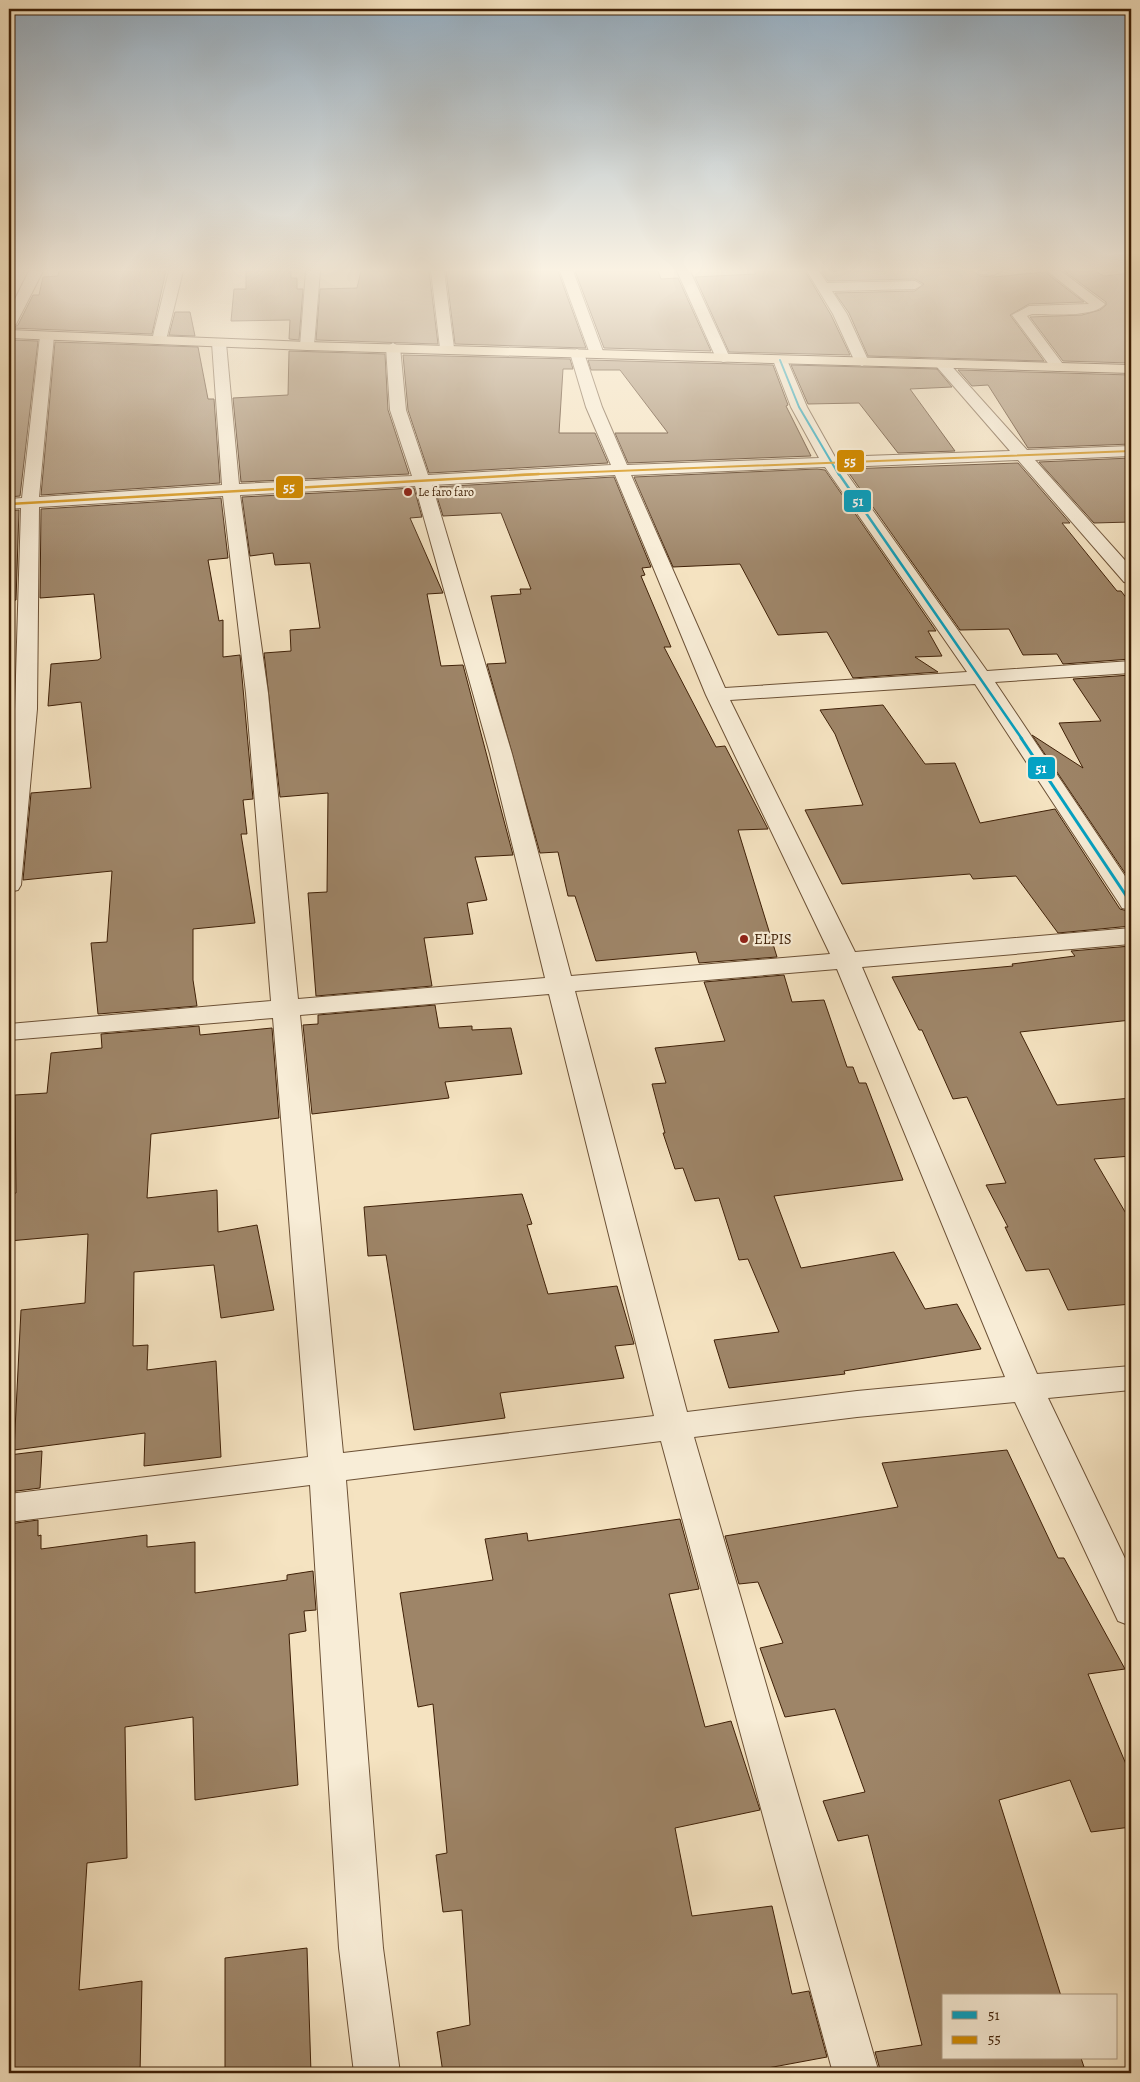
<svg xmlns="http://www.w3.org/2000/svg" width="1140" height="2082" viewBox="0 0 1140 2082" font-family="Alegreya,serif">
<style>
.building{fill:#9e8568;stroke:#3f2007}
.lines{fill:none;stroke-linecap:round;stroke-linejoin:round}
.minor-casing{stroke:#6c5136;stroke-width:2}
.highway-casing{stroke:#3f2007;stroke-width:2}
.minor{fill:#f8edd7;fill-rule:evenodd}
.highway{fill:#f5e3c1;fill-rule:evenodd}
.bus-1-far2-casing{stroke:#f8edd7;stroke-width:4}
.bus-1-far1-casing{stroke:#f8edd7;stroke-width:5}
.bus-1-casing{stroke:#f8edd7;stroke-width:6}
.bus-2-far1-casing{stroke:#f8edd7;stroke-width:4}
.bus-2-casing{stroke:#f8edd7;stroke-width:5}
.bus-1-far2{stroke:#03a2c4;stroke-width:2}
.bus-1-far1{stroke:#03a2c4;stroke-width:2.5}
.bus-1{stroke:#03a2c4;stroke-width:3}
.bus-2-far1{stroke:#d28b01;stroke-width:2}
.bus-2{stroke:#d28b01;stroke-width:2.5}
.poi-dot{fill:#8f2418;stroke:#f8edd7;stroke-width:2}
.labels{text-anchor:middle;stroke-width:4.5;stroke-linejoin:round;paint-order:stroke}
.far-poi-label{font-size:12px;fill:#3f2007;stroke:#f8edd7;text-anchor:start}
.poi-label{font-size:15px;fill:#3f2007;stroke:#f8edd7;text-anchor:start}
.line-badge{stroke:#f8edd7;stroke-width:2}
.badge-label{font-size:14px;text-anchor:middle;font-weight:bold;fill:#fff}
</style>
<rect width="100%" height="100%" fill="#f5e3c1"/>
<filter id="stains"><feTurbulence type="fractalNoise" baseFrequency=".004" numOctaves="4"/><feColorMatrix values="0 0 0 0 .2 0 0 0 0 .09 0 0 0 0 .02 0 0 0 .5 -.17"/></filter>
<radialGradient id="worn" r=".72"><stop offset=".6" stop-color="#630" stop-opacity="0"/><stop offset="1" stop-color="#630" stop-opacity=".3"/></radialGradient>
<g class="building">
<polygon points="59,271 166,271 152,334 12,328 18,325 33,295 39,295 43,277 58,276"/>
<polygon points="246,271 291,271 291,278 297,278 297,289 303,289 299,340 289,339 290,320 231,321 234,289 246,289"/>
<polygon points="361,271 429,271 438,344 316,340 320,289 357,288"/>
<polygon points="446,271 558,271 586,348 455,344"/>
<polygon points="575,271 658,271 661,279 678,278 711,351 604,348"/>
<polygon points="754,271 805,271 831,315 850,355 729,352 695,277 756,274"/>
<polygon points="821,271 973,271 980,276 994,277 1045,272 1084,302 1029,304 1010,315 1044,361 868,356 849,313 835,293 915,291 924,284 915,279 828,281"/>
<polygon points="1064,271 1095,271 1104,276 1131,273 1131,363 1063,361 1030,317 1082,315 1100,310 1106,305 1106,302"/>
<polygon points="175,312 190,312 195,336 169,335"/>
<polygon points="9,340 38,341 20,496 9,497"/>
<polygon points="55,342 198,347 208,399 214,399 220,483 41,495"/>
<polygon points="289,351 385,354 388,410 409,474 241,482 233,398 288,395"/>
<polygon points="403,355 570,359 573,369 563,369 559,433 595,433 608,463 429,473 408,410"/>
<polygon points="588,360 773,365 788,405 786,406 811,456 628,463 615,433 668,433 620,370 591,370"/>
<polygon points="791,365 937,369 952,387 910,389 955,451 898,453 859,403 808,404"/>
<polygon points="958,370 1131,375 1131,444 1028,448 988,385 972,386"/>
<polygon points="1131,458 1131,522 1094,523 1039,462"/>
<polygon points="1018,463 1070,523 1062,523 1117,591 1121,591 1131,604 1131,659 1063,664 1057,654 1023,655 1009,629 960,630 846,469"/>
<polygon points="817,469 825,470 936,631 928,631 942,656 915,657 938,672 853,678 827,632 778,635 740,564 673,567 634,477"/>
<polygon points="614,477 651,567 642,568 645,575 641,576 671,647 664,647 716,747 725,746 768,829 738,830 777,957 699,963 696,952 596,961 575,896 568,896 558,852 540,853 487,664 506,663 491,596 521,594 520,589 531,589 501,513 443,516 434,487"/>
<polygon points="414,488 422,517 410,518 443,593 427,594 441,666 463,665 513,855 475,857 487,900 467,903 473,934 424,938 432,986 316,996 308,893 327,892 328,793 280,797 264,653 291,651 290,630 320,628 310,563 275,565 273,553 250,556 242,497"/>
<polygon points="221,498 228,558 208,560 219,621 223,620 223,657 240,655 253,799 243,800 247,834 241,834 255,923 193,929 193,980 197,1006 98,1014 91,943 107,942 112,871 23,880 31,793 91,788 81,702 48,706 51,664 98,660 101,658 94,594 40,598 41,509"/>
<polygon points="19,510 16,600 9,601 9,511"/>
<polygon points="1131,675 1131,882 1032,735 1083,768 1059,723 1101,721 1073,679"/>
<polygon points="883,705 925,764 955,763 980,823 1055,809 1120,909 1131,912 1131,926 1058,933 1016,876 973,879 970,874 842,884 805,810 863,805 835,734 820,710"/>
<polygon points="1131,946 1131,1020 1020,1032 1057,1105 1131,1098 1131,1156 1094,1159 1131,1222 1131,1304 1068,1310 1049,1269 1026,1271 1005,1227 1008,1227 986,1185 1006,1183 967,1097 953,1099 922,1030 919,1030 892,977 1013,966 1012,964 1075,956 1071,951"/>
<polygon points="784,975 792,1002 824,1000 847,1067 853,1067 859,1083 866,1083 903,1180 774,1196 801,1268 894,1252 925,1309 957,1304 981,1349 844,1371 845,1374 729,1388 714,1340 779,1332 748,1259 739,1260 719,1198 695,1201 683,1168 675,1169 663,1133 665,1133 652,1084 666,1083 655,1048 725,1041 704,982"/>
<polygon points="435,1005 439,1028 472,1026 472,1030 511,1028 522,1074 445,1082 449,1098 312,1114 303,1025 318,1024 318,1015"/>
<polygon points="199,1026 200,1035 272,1028 279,1118 151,1134 147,1198 217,1190 218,1232 257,1225 274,1310 221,1318 214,1265 134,1272 133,1346 148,1345 147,1370 216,1361 221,1457 144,1466 145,1433 14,1450 21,1310 85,1303 88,1234 9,1241 9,1194 16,1193 15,1095 47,1093 51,1053 102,1048 101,1034"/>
<polygon points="522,1194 532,1224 527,1225 548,1294 617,1286 634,1344 615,1346 624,1378 500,1393 505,1418 414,1430 386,1255 368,1256 364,1207"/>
<polygon points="1007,1450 1058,1558 1064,1558 1125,1669 1088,1674 1131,1776 1131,1827 1091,1832 1070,1780 999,1800 1061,1996 944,1996 944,2058 1081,2058 1086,2073 881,2073 875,2052 922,2045 868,1835 838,1841 823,1801 865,1792 835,1709 785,1717 760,1648 783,1643 758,1582 739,1584 725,1536 898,1507 882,1463"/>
<polygon points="42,1451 40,1488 9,1492 9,1455"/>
<polygon points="680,1519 699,1589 669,1594 705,1727 731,1721 760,1810 675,1828 692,1916 772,1906 792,1994 809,1991 827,2057 741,2073 443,2073 437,2032 470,2025 462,1910 443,1912 436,1855 447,1853 433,1704 418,1707 400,1593 493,1580 485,1539 527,1533 528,1541"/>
<polygon points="38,1520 38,1536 41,1535 41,1549 147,1535 147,1547 195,1542 195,1593 287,1580 287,1575 313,1571 316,1610 304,1611 306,1631 289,1634 298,1785 195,1800 193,1717 125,1727 127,1858 87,1863 79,1990 142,1981 140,2073 9,2073 9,1524"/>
<polygon points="307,1948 311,2073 225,2073 225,1958"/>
</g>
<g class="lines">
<defs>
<g id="minor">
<polygon points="29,271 43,271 16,324 9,328 9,311"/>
<polygon points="169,271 183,271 166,340 159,344 152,340"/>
<polygon points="306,271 320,271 314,346 307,350 300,346"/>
<polygon points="431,271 444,271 454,348 447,352 440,348"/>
<polygon points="560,271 573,271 604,354 602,357 597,358 590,354"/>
<polygon points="677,271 690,271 730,358 728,361 723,362 716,358"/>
<polygon points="807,271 819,271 827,283 915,281 922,285 915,289 832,291 847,314 869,362 862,366 855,362 833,314"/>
<polygon points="978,271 1001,271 994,275 980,274"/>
<path d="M1047 271H1061L1105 304C1094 318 1049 314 1032 314L1027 316 1065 367 1058 371 1053 370 1012 315 1029 306 1089 304Z"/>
<path d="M47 332 54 336 39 497 222 485 212 343 219 339 226 343 239 484 412 476 390 410 386 347 393 343 400 347 406 410 428 475 611 465 586 407 570 353 577 349 584 353 602 407 627 465 819 458 791 407 773 360 780 356 787 360 807 407 835 457 1010 451 937 367 935 364 937 361H947L1027 450 1131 446V456L1035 460 1131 567V584L1124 582 1018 460 842 467 987 671 1131 661V673L995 682 1131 885V910L1122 908 1119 903 975 684 730 700 855 952 1131 928V944L862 967 1037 1374 1131 1366V1390L1048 1398 1131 1571V1626L1118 1621 1015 1402 857 1417 694 1437 879 2073H833L661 1441 346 1480 383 1948 400 2073H354L339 1948 310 1485 9 1522V1494L308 1457 273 1018 9 1040V1024L271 1001 246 693 223 496 39 507 37 709 21 885 18 890 9 892V771L15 709 21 508 9 509V499L22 498 40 336ZM825 467 967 672 725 688 631 475ZM615 475 706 695 830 954 571 976 512 754 432 485ZM415 486 490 754 545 978 298 999 268 693 240 495ZM837 969 1005 1377 857 1391 687 1412 575 991ZM549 994 654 1416 343 1453 300 1015Z"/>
</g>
<polygon id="highway" points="9,330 307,342 1131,365 1131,373 307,350 9,338"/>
</defs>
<use href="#minor" class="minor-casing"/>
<use href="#highway" class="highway-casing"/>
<use href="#minor" class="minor"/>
<use href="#highway" class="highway"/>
<defs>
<polyline id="bus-1-far2" points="780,360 799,407 839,475"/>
<polyline id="bus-1-far1" points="839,474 1022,739"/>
<polyline id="bus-1" points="1021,738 1131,903"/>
<polyline id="bus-2-far1" points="515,475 1131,451"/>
<polyline id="bus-2" points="9,504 539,474"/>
</defs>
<use href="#bus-1-far2" class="bus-1-far2-casing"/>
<use href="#bus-1-far1" class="bus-1-far1-casing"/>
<use href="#bus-1" class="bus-1-casing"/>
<use href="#bus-2-far1" class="bus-2-far1-casing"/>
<use href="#bus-2" class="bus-2-casing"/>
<use href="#bus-1-far2" class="bus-1-far2"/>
<use href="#bus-1-far1" class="bus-1-far1"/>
<use href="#bus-1" class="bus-1"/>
<use href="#bus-2-far1" class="bus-2-far1"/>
<use href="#bus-2" class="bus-2"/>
</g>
<linearGradient id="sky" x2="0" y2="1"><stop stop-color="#94acbf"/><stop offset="0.48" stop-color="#faf2e3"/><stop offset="1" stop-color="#faf2e3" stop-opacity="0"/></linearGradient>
<rect width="1140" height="562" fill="url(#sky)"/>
<g class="poi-dot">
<circle cx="408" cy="492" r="5"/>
<circle cx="744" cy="939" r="5"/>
</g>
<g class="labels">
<g class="far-poi-label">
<text x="418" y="496">Le faro faro</text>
</g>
<g class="poi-label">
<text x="754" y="944">ELPIS</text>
</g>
</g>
<g class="line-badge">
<rect x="836" y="449" width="29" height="24" rx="5" fill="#d28b01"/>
<rect x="275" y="475" width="29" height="24" rx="5" fill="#d28b01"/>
<rect x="843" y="489" width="29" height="24" rx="5" fill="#03a2c4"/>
<rect x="1027" y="756" width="29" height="24" rx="5" fill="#03a2c4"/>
</g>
<g class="badge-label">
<text x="850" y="466">55</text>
<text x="289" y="492">55</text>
<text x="858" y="506">51</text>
<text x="1041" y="773">51</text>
</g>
<rect width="1140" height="2082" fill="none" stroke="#f5e3c1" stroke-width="30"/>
<rect x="10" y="10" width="1120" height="2062" fill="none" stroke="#3f2007" stroke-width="2.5"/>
<rect x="15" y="15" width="1110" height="2052" fill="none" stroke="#3f2007"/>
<rect x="942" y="1994" width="175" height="65" fill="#f8edd7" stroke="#ae9b84"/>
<rect x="952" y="2011" width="25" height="8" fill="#03a2c4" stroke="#ae9b84"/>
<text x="988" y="2020" font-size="15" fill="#3f2007">51</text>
<rect x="952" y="2036" width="25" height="8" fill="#d28b01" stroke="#ae9b84"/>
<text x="988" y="2044" font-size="15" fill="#3f2007">55</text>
<rect width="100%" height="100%" filter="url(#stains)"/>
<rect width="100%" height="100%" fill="url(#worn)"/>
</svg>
